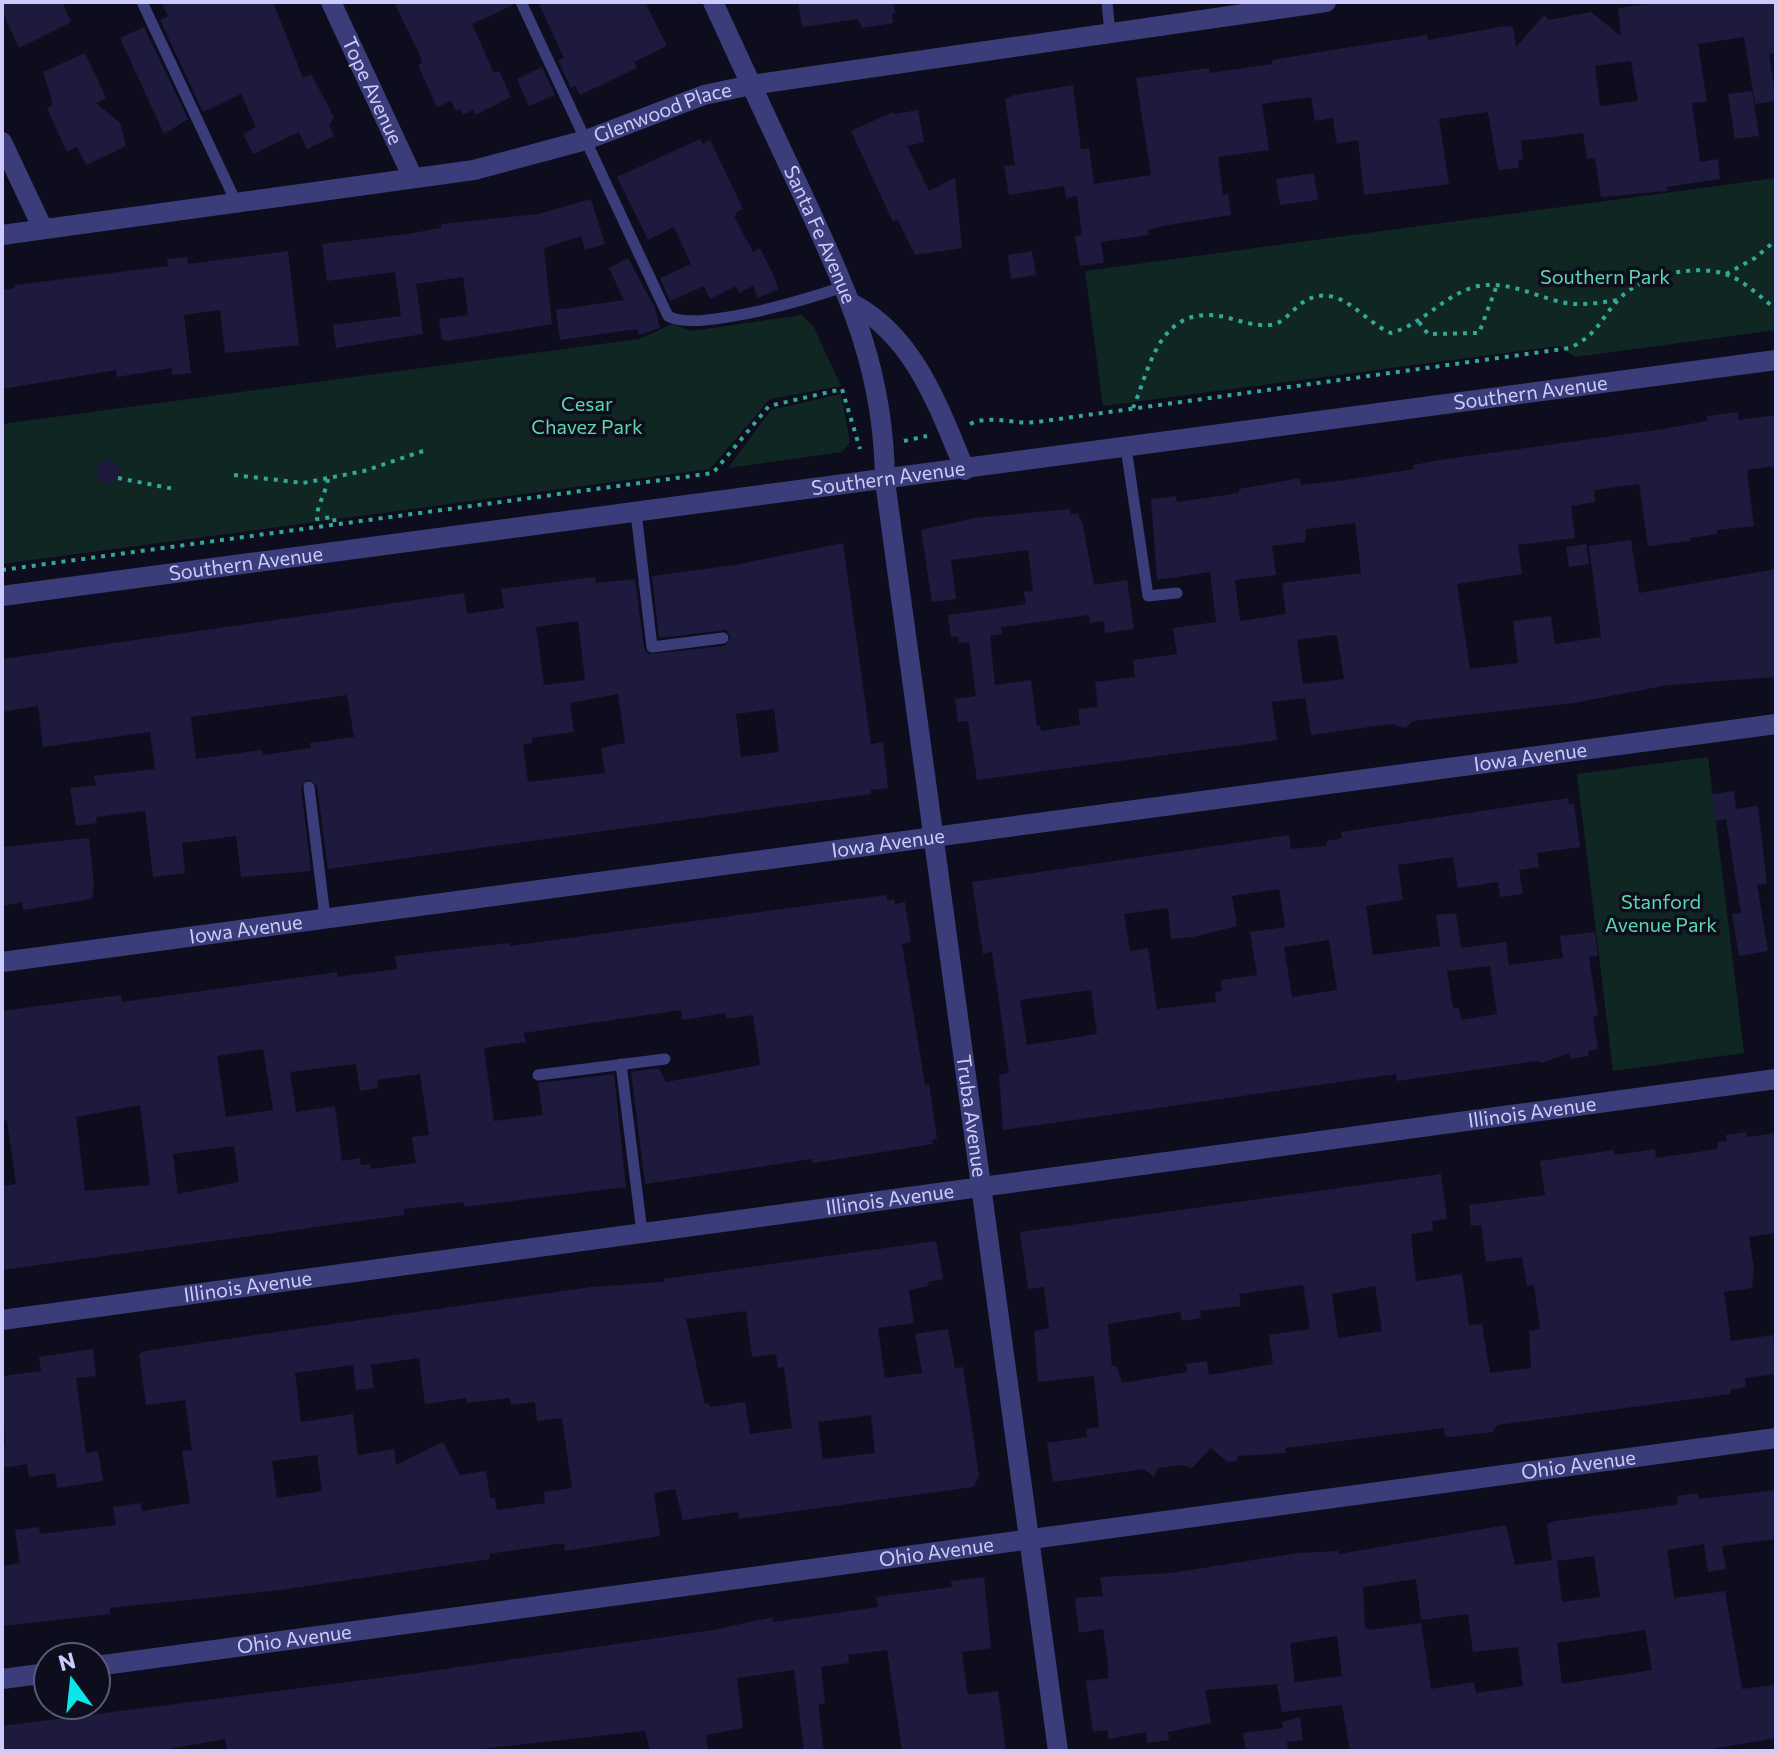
<svg xmlns="http://www.w3.org/2000/svg" width="1778" height="1753" viewBox="0 0 1778 1753" font-family="Commissioner,sans-serif">
<style>
.green{fill:#102623}
.building{fill:#1d1a3d;fill-rule:evenodd}
.lines{fill:none;stroke-linecap:round;stroke-linejoin:round}
.path{stroke:#33a896;stroke-width:4;stroke-dasharray:4 6;stroke-linecap:butt}
.service{stroke:#3a3d79;stroke-width:11}
.minor{stroke:#3a3d79;stroke-width:20}
.tertiary{stroke:#3a3d79;stroke-width:20}
.labels{text-anchor:middle;stroke-width:7;stroke-linejoin:round;paint-order:stroke}
.street-label{font-size:20px;fill:#cccbfc;stroke:#0e0d1d}
.park-label{font-size:20px;fill:#5cd8ad;stroke:#0e0d1d}
</style>
<rect width="100%" height="100%" fill="#0e0d1d"/>
<g class="green">
<polygon points="1776,178 1776,330 1575,357 1559,346 1103,406 1085,271"/>
<polygon points="802,315 813,326 841,386 770,399 710,469 2,564 2,424 639,339 672,324 692,331"/>
<polygon points="841,394 850,442 842,452 728,468 771,410"/>
<polygon points="1708,757 1744,1053 1613,1071 1577,774"/>
</g>
<g class="building">
<polygon points="2,2 62,2 71,22 19,48 2,11"/>
<polygon points="161,2 273,2 303,78 311,74 334,117 329,125 334,136 307,149 299,132 253,154 243,134 256,127 241,94 203,112 160,20 168,16"/>
<polygon points="394,2 513,2 513,5 472,24 494,73 499,71 511,97 475,115 473,110 463,115 460,109 456,111 451,101 437,107 418,65 422,63 420,56"/>
<polygon points="538,2 645,2 667,46 634,62 637,68 580,95 575,86 571,88 558,60 564,58"/>
<polygon points="798,2 894,2 895,13 892,14 893,23 862,28 858,19 802,27"/>
<path d="M1660 2H1776V53L1769 54 1776 101 1755 104 1744 37 1698 44 1707 102 1692 103 1700 162 1718 159 1720 179 1667 187V191L1601 197 1595 158 1587 159 1583 133 1521 141 1523 159 1518 160 1519 168 1498 170 1488 112 1439 119 1449 184 1364 195 1358 140 1337 144 1333 118 1315 121 1311 97 1262 104 1269 150 1218 157 1223 195 1228 194 1231 215 1162 226 1148 230 1149 235 1101 242 1104 263 1080 266 1075 236 1082 235 1077 196 1066 198 1064 186 1009 195 1004 166 1015 165 1005 99 1014 95 1073 85 1081 149 1089 148 1094 184 1151 175 1136 78 1209 68 1210 73 1272 64V60L1332 50 1427 35 1428 40 1505 26 1513 27 1516 47 1544 15 1549 20 1591 12 1621 36 1618 8ZM1631 61 1638 101 1600 106 1595 66Z"/>
<polygon points="144,27 188,119 164,134 120,38"/>
<polygon points="85,53 106,98 96,103 120,123 126,146 86,165 77,147 67,152 47,108 52,106 52,100 43,72"/>
<polygon points="542,67 555,95 529,106 517,79"/>
<polygon points="1752,91 1759,136 1735,139 1728,94"/>
<polygon points="918,110 924,142 907,146 929,191 955,178 962,248 915,255 898,220 893,222 851,131 893,112 894,114"/>
<polygon points="700,139 703,144 710,140 743,209 736,212 735,218 753,252 760,248 774,276 778,289 758,298 753,286 739,293 736,286 710,299 704,286 670,301 660,278 691,264 674,227 648,240 617,177"/>
<polygon points="1314,173 1318,200 1280,205 1276,179"/>
<polygon points="591,199 605,244 585,250 581,236 544,248 552,324 448,341 442,339 439,319 468,315 463,277 416,284 423,334 336,348 333,325 401,316 395,272 327,281 322,244 407,234 441,228 441,224 538,214"/>
<polygon points="288,251 299,345 225,353 220,310 184,315 191,373 172,375 172,368 117,377 116,370 2,389 2,290 15,288 15,285 168,266 167,259 187,257 188,264"/>
<polygon points="1032,251 1036,275 1011,279 1008,255"/>
<polygon points="628,258 655,308 660,328 639,335 637,329 560,340 556,310 624,300 609,268"/>
<path d="M1738 412V420L1776 415V466L1747 470 1754 526 1717 530V534L1690 538V541L1648 546 1639 484 1594 490 1595 502 1571 506 1575 538 1518 545 1522 574 1457 584 1470 669 1518 663 1513 621 1551 616 1555 644 1601 637 1589 546 1631 540 1639 593 1776 569V677L1668 685 1574 703 1413 721 1406 728 1391 724 1311 735 1303 684 1344 679 1337 636 1334 635 1297 640 1305 698 1272 702 1277 740 977 780 968 721 958 722 955 699 976 696 969 642 959 643 958 636 951 637 948 615 1026 604 1024 592 1033 591 1028 550 951 560 956 599 932 602 921 530 975 518 1070 509 1071 514 1078 513 1083 525 1094 585 1127 580 1134 629 1105 633 1104 621 1090 623 1089 615 1001 627 1002 634 990 636 995 685 1031 680 1037 726 1040 725 1041 731 1080 725 1078 709 1098 707 1095 682 1135 677 1133 660 1177 654 1173 628 1216 622 1210 572 1157 580 1151 499 1176 496 1177 502 1239 493V489L1300 478 1301 485 1345 480 1414 469 1413 465 1440 460 1663 429 1707 421V416ZM1355 523 1361 573 1282 583 1286 614 1240 621 1235 580 1276 575 1272 546 1305 542 1306 529Z"/>
<polygon points="113,459 121,470 116,482 103,484 96,474 100,462"/>
<path d="M843 543 871 744 883 742 888 788 871 790V794L328 869 317 786 309 779 301 788 311 871 241 877 236 836 182 843 185 873 153 877 145 811 96 817 97 823 76 826 70 788 96 785 94 776 155 769 150 732 43 747 38 706 2 712V659L464 593 467 614 504 608 501 589 595 577 596 583 635 579 644 648 648 654 724 646 731 638 726 630 659 638 652 576 735 565ZM578 621 585 680 544 685 536 627ZM618 694 625 743 601 748 605 773 528 782 523 744 532 743V738L574 732 570 703ZM347 695 354 737 310 743 311 748 263 755 262 750 196 759 191 717ZM774 709 779 752 741 757 736 714Z"/>
<polygon points="1586,544 1589,564 1569,567 1566,547"/>
<polygon points="1734,791 1736,809 1758,806 1767,884 1757,885 1768,951 1739,956 1732,914 1741,913 1726,819 1715,821 1712,794"/>
<path d="M1568 798 1569 804 1574 803 1580 847 1537 853 1539 867 1519 870 1523 894 1500 897 1498 882 1458 888 1453 857 1398 865 1403 900 1366 906 1373 955 1440 946 1436 915 1456 913 1461 948 1506 942 1509 965 1563 958 1560 936 1595 932 1598 956 1589 957 1598 1016 1593 1017 1598 1049 1588 1051 1589 1056 1570 1059 1569 1053 1542 1063 1537 1061 1397 1081 1396 1074 1003 1130 999 1075 1009 1073 992 952 983 954 972 882 1289 835 1291 849 1327 846V841L1342 838 1341 832ZM1279 889 1285 927 1250 932 1257 975 1221 980 1222 991 1215 992 1216 1002 1157 1009 1148 948 1130 951 1124 914 1168 908 1171 939 1193 937 1237 926 1232 896ZM1329 940 1337 990 1292 997 1284 947ZM1490 966 1497 1014 1461 1020 1459 1008H1453L1447 971ZM1091 990 1097 1034 1027 1045 1020 1000Z"/>
<polygon points="89,838 94,885 92,899 23,910 22,902 2,906 2,847"/>
<path d="M886 895 887 900 894 899 895 904 905 902 911 942 902 944 925 1085 929 1084 937 1139 932 1140 933 1144 813 1163 812 1159 645 1184 631 1072 659 1068 666 1082 760 1065 753 1015 726 1019V1013L682 1020 681 1010 524 1033 526 1042 484 1048 494 1121 543 1115 538 1083 614 1074 626 1187 464 1207V1202L404 1209V1215L2 1270V1186L16 1184 7 1120 2 1121V1011L121 995 122 1002 324 974 337 972V977L397 969 395 956 509 943 510 946ZM263 1049 273 1110 226 1117 217 1056ZM356 1064 360 1091 378 1088 377 1080 420 1074 429 1135 412 1137 416 1163 371 1169 370 1164 361 1165 360 1158 342 1161 335 1106 296 1112 290 1072ZM140 1105 150 1185 85 1191 76 1117ZM234 1146 239 1182 178 1194 173 1154Z"/>
<path d="M1746 1132 1747 1137 1776 1133V1233L1749 1237 1754 1269 1752 1288 1724 1292 1731 1341 1773 1335 1776 1374 1745 1378 1746 1387 1730 1390 1731 1394 1497 1425 1493 1432 1452 1437 1445 1436 1444 1428 1285 1448 1286 1453 1238 1456 1236 1461 1227 1462 1211 1448 1192 1468 1180 1465 1158 1468 1154 1477 1144 1469 1053 1482 1047 1443 1087 1437 1086 1429 1099 1427 1094 1376 1038 1382 1034 1331 1049 1328 1044 1287 1028 1289 1020 1232 1441 1174 1447 1219 1432 1221 1433 1231 1411 1234 1416 1281 1462 1274 1469 1325 1482 1324 1490 1373 1531 1368 1529 1331 1540 1329 1534 1285 1527 1286 1522 1257 1486 1262 1481 1225 1471 1226 1469 1205 1545 1195 1540 1161 1614 1150V1155L1655 1149 1656 1158 1718 1149 1717 1142 1727 1141 1726 1135ZM1303 1285 1310 1329 1269 1335 1273 1364 1209 1375 1207 1361 1186 1364 1187 1372 1122 1383 1116 1366H1112L1108 1324 1180 1312 1182 1321 1201 1318 1200 1311 1241 1306 1239 1294ZM1375 1286 1382 1331 1338 1338 1332 1294Z"/>
<path d="M936 1241 943 1279 928 1282 929 1286 909 1290 914 1323 878 1328 885 1378 922 1373 915 1334 948 1329 955 1368 963 1367 979 1476 973 1487 739 1519 738 1512 683 1520 675 1489 654 1493 660 1536 565 1551 564 1544H556L489 1554 490 1559 281 1590 110 1608V1614L2 1626V1566L20 1563 15 1530 39 1527 40 1534 116 1525 113 1507 141 1503 142 1511 190 1503 182 1451 192 1450 185 1400 146 1405 139 1354 145 1351 591 1287 664 1282V1279ZM746 1311 752 1357 776 1354 778 1368 784 1367 792 1428 750 1434 745 1402 710 1407 709 1403 705 1404 686 1319ZM419 1358 425 1404 466 1398 467 1403 510 1398 511 1405 535 1402 537 1421 562 1418 572 1488 544 1492 545 1503 497 1510 495 1498H490L486 1471 460 1475 443 1442 396 1465 394 1449 358 1455 353 1414 301 1422 295 1373 353 1365 356 1390 374 1388 371 1365ZM871 1415 875 1453 823 1459 818 1422ZM317 1455 322 1491 277 1498 272 1461Z"/>
<polygon points="93,1349 96,1376 76,1378 86,1453 98,1451 103,1481 57,1488 55,1473 29,1477 27,1464 2,1468 2,1445 5,1445 2,1376 41,1371 39,1357"/>
<path d="M1776 1490V1539L1722 1546 1726 1569 1708 1572 1704 1544 1667 1550 1674 1598 1725 1591 1742 1689 1776 1685V1738L1701 1751H1350L1342 1705 1282 1712 1277 1685 1342 1676 1337 1636 1290 1643 1295 1683 1205 1690 1211 1723 1168 1732 1169 1740 1147 1743 1146 1732 1109 1739 1107 1730 1093 1732 1086 1681 1108 1678V1664L1103 1629 1079 1633 1075 1598 1103 1596 1100 1577 1171 1573 1298 1553 1339 1551V1554L1506 1525 1515 1565 1552 1560 1547 1524 1555 1521 1674 1505 1678 1503 1677 1496 1698 1493 1699 1499ZM1594 1556 1600 1597 1562 1602 1557 1561ZM1416 1579 1421 1620 1468 1614 1473 1652 1518 1647 1523 1686 1476 1693 1474 1682 1431 1689 1421 1623 1369 1630 1365 1627 1363 1587ZM1645 1630 1652 1670 1562 1684 1557 1643Z"/>
<polygon points="984,1577 991,1648 962,1652 967,1691 969,1695 998,1691 1006,1751 902,1751 887,1650 848,1655 849,1663 821,1667 825,1704 819,1704 819,1713 824,1751 804,1751 794,1670 737,1678 743,1728 706,1735 708,1749 692,1751 650,1751 645,1731 463,1751 227,1751 225,1739 158,1751 4,1751 2,1726 410,1674 713,1630 773,1617 773,1622 878,1607 876,1597 952,1587 951,1581"/>
<polygon points="1300,1717 1303,1740 1287,1742 1288,1751 1246,1751 1243,1733 1283,1728 1282,1722"/>
</g>
<g class="lines">
<g class="path">
<polyline points="1726,274 1755,258 1776,240"/>
<polyline points="1419,322 1428,334 1479,333 1497,285"/>
<path d="M1133 408C1149 371 1157 314 1209 315 1229 315 1248 327 1270 325 1284 324 1293 308 1305 301 1340 281 1363 322 1391 333 1424 324 1444 294 1478 286 1507 281 1530 294 1557 301 1577 307 1597 303 1618 300"/>
<path d="M970 424C991 414 1014 425 1037 422L1570 348C1601 332 1599 319 1621 297 1643 275 1696 264 1725 274 1744 280 1760 297 1776 309"/>
<polyline points="904,441 927,436"/>
<polyline points="234,475 303,483 364,471 426,450"/>
<polyline points="118,478 174,489"/>
<path d="M328 479C326 493 316 507 317 519L334 517 335 526"/>
<polyline points="2,570 713,473 769,406 842,389 860,449"/>
</g>
<g class="service">
<polyline points="142,2 236,202"/>
<path d="M521 2 668 316C696 333 813 298 845 286"/>
<polyline points="1107,2 1110,33"/>
<polyline points="1126,448 1148,596 1177,593"/>
<polyline points="636,513 652,647 723,638"/>
<polyline points="309,787 325,917"/>
<polyline points="621,1064 642,1232"/>
<polyline points="538,1075 665,1059"/>
</g>
<g class="minor">
<path id="s1" d="M331 2 413 178"/>
<polyline points="2,142 43,229"/>
<path id="s2" d="M2 235 474 170 586 140 704 95 751 85 1326 2"/>
<path id="s3" d="M2 962 1776 724"/>
<path id="s4" d="M2 1320 1776 1079"/>
<path id="s5" d="M96 1666 1776 1438"/>
<polyline points="2,1679 48,1673"/>
</g>
<g class="tertiary">
<path id="s6" d="M713 2C742 65 771 128 801 191 847 292 884 366 885 481L1058 1751"/>
<path d="M853 304C915 337 939 408 965 470"/>
<path id="s7" d="M2 596 1776 360"/>
</g>
</g>
<g class="labels">
<g class="street-label">
<text dy="7" stroke="none"><textPath href="#s1" startOffset="98">Tope Avenue</textPath></text>
<text dy="7" stroke="none"><textPath href="#s2" startOffset="674">Glenwood Place</textPath></text>
<text dy="7" stroke="none"><textPath href="#s6" startOffset="256">Santa Fe Avenue</textPath></text>
<text dy="7" stroke="none"><textPath href="#s7" startOffset="1542">Southern Avenue</textPath></text>
<text dy="7" stroke="none"><textPath href="#s7" startOffset="894">Southern Avenue</textPath></text>
<text dy="7" stroke="none"><textPath href="#s7" startOffset="246">Southern Avenue</textPath></text>
<text dy="7" stroke="none"><textPath href="#s3" startOffset="1542">Iowa Avenue</textPath></text>
<text dy="7" stroke="none"><textPath href="#s3" startOffset="894">Iowa Avenue</textPath></text>
<text dy="7" stroke="none"><textPath href="#s3" startOffset="246">Iowa Avenue</textPath></text>
<text dy="7" stroke="none"><textPath href="#s4" startOffset="1544">Illinois Avenue</textPath></text>
<text dy="7" stroke="none"><textPath href="#s6" startOffset="1154">Truba Avenue</textPath></text>
<text dy="7" stroke="none"><textPath href="#s4" startOffset="896">Illinois Avenue</textPath></text>
<text dy="7" stroke="none"><textPath href="#s4" startOffset="248">Illinois Avenue</textPath></text>
<text dy="7" stroke="none"><textPath href="#s5" startOffset="1496">Ohio Avenue</textPath></text>
<text dy="7" stroke="none"><textPath href="#s5" startOffset="848">Ohio Avenue</textPath></text>
<text dy="7" stroke="none"><textPath href="#s5" startOffset="200">Ohio Avenue</textPath></text>
</g>
<g class="park-label">
<text x="1605" y="284">Southern Park</text>
<text x="587" y="411">Cesar<tspan x="587" dy="23">Chavez Park</tspan></text>
<text x="1661" y="909">Stanford<tspan x="1661" dy="23">Avenue Park</tspan></text>
</g>
</g>
<rect width="1778" height="1753" fill="none" stroke="#cccbfc" stroke-width="8"/>
<g transform="translate(72 1681) rotate(345)"><circle r="38" fill="#0e0d1d" stroke="#5a5976" stroke-width="2"/>
<path d="M0-6L14 30L0 20L-14 30Z" fill="#0ce6e8"/>
<text y="-12" font-size="22" font-weight="bold" text-anchor="middle" fill="#cccbfc">N</text>
</g>
</svg>
